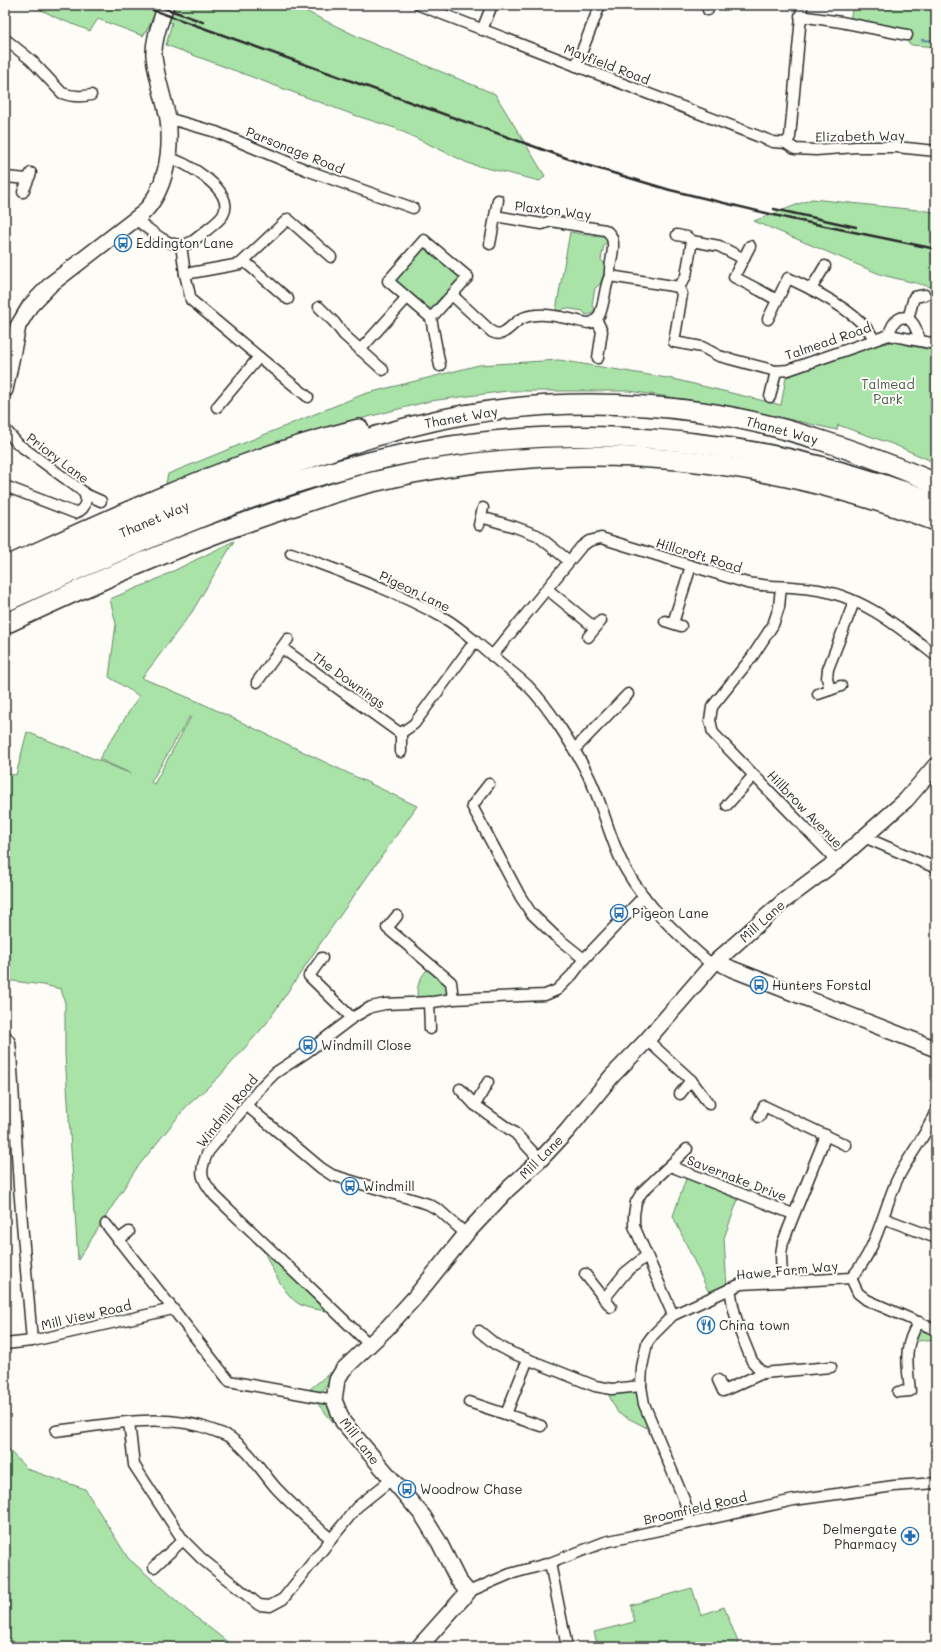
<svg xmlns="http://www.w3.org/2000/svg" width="941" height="1652" viewBox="0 0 941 1652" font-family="Mali,sans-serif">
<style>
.green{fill:#a9e3a8;stroke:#6a876a;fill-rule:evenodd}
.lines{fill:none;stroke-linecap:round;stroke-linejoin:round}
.stream{stroke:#6794a1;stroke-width:2.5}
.street-casing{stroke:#2b2b2b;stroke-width:13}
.secondary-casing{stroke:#2b2b2b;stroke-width:18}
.highway-casing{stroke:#2b2b2b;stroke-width:22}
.street{stroke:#fdfcf7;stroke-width:10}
.secondary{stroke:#fdfcf7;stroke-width:15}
.highway{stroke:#fdfcf7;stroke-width:19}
.rail{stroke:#2b2b2b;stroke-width:2.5}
.labels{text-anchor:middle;stroke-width:4;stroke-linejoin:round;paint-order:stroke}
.street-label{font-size:13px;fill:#2b2b2b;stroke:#fdfcf7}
.poi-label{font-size:13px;fill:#2b2b2b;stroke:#fdfcf7;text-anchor:start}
.park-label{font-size:13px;fill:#4a594a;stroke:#fdfcf7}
</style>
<rect width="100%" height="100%" fill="#fdfcf7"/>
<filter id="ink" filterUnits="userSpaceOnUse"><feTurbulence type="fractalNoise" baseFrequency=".025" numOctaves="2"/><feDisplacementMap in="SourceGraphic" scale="8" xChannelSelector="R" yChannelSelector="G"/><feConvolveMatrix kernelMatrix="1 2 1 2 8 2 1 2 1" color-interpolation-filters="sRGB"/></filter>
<g filter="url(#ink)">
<g class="green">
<polygon points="32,5 293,5 369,42 495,94 545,176 540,181 470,164 395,128 354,115 166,45 172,23 155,17 143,36 98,19 90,31 57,18"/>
<polygon points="853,5 936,5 936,47 912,45 908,43 909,34 850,20"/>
<polygon points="812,199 936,212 936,288 882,275 754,221"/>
<path d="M570 232 599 237 602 235 608 239V242L604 245 601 260 605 264 606 272C601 278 602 285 595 288L592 305 595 309 593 312 589 315 585 314 583 311 565 308 562 311 556 310Z"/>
<polygon points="424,240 468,277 462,283 455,282 451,288 453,294 449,298 441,297 435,304 437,312 431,318 389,281"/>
<polygon points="893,342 936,351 936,463 895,445 838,425 837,430 730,406 629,391 507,391 430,401 329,427 248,452 165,488 168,474 364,394 479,365 559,360 673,379 781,405 786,377 880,344"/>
<path d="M234 541 192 612 142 678 199 702 417 806 320 944 266 1024 218 1078 186 1107 136 1169 78 1260 65 1054V1003L61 989 43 985 5 980V774L16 775 27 732 132 774 99 759 139 696 109 677 116 624 110 599 149 583ZM190 716 191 717 154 784 151 782Z"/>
<path d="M431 965 451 982 453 999 418 1002C415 986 420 977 431 965Z"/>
<polygon points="688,1173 740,1194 724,1238 727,1290 711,1297 673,1216"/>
<path d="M258 1238 335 1312C324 1310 312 1310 301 1305 283 1297 266 1256 258 1238Z"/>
<polygon points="919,1322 936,1330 936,1339 909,1342"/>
<polygon points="331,1372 333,1374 324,1390 317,1392 310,1389"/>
<polygon points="641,1386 655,1432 618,1413 605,1388"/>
<path d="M320 1399C328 1405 333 1412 333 1422L316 1402Z"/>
<polygon points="5,1446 27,1469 85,1489 128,1558 188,1611 234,1647 5,1647"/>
<polygon points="692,1588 701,1615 724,1607 740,1647 598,1647 594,1632 634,1622 631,1605"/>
</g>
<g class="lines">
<polyline class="stream" points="922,40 936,41"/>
<defs>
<g id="street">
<polyline points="419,5 773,142 786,143"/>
<polyline points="707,5 708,10"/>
<polyline points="800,16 841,22 907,35"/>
<polyline points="482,30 492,5"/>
<path d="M5 39 31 60 62 93C72 97 81 97 91 95"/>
<polyline points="576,66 600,5"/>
<polyline points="167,118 216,132 309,171 413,208"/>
<polyline points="786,143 795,149 816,150 856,147 896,147 936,151"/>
<polyline points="786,143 790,137 802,5"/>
<polyline points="5,177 28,179"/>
<polyline points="23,192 31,173"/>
<path d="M495 216 542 224 551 221 605 230C621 239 608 262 610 276"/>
<path d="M135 219C148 228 164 244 180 245 191 245 199 236 207 230 212 226 219 221 223 215 237 191 186 162 167 157"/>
<polyline points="677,235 687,237 692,241 719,246 744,259"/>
<polygon points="424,240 468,277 431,318 388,281"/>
<polyline points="490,244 498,200"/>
<polyline points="181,245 185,274 240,264 288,219 331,257"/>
<polyline points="750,246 734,277 759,290"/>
<polyline points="244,261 288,299"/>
<polyline points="185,274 191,300 259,357 217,407"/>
<polyline points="679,287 686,276 692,241"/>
<polyline points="811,289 825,266"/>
<polyline points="761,291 777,300"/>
<path d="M452 295 492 332C505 339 512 322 523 318 543 310 568 319 588 323 606 323 602 289 610 276L679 287 682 294 674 342 702 347 719 356 776 371 788 370 889 335 936 344"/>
<polyline points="319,307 334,322 344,335 383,370"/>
<polyline points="431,318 440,366"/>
<path d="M768 319 788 278C814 290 861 313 874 339"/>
<polyline points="908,319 914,297 925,295"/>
<polyline points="597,321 602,331 598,358"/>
<path d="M889 335C892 321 904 309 914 325 917 330 918 335 920 340"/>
<polyline points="360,350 407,298"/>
<polyline points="259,357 308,397"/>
<polyline points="770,397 776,371"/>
<polyline points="5,429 18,444 81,490 85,494 101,501"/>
<path d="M5 486 75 513C84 510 87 504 85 494"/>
<polyline points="481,517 515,527 537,535 569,561"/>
<polyline points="479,525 483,508"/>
<path d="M291 553C342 572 396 591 444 618 460 627 474 641 488 652 501 664 515 674 528 686 549 707 575 749 588 775 604 806 609 840 626 870 648 908 680 937 712 965"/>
<polyline points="781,587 779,607 773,625 752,657 712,707 710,720 713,733 837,861"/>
<polyline points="547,589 595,628"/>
<polyline points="665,621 681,626"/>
<polyline points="673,623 691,566"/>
<polyline points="588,637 601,621"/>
<polyline points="282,648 397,731 401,733 414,724 475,641"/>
<path d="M492 656 581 547 589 541 601 538 747 583C769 587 790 586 811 589 860 594 899 627 936 656"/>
<polyline points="257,682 288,639"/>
<polyline points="830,690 827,678 828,669 854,602"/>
<polyline points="818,694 841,686"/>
<polyline points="574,750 628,694"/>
<polyline points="401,752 401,733"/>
<polyline points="489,784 472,806 520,896 531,913 555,936 584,959"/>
<polyline points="727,805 754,775"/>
<polyline points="864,837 936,868"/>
<polyline points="397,916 387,928 451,982 453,999"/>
<polyline points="322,958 309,976 352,1018"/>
<polyline points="429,1002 430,1029"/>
<polyline points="5,1035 10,1042 11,1052 19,1187 32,1341"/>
<polyline points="647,1040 691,1080 709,1104"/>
<polyline points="460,1089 475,1105 516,1134 540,1160"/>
<polyline points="680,1094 691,1080"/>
<polyline points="246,1105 321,1168 332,1175 428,1204 439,1210 466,1234"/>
<polyline points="475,1105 488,1082"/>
<polyline points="759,1117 764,1106 846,1145"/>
<polyline points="670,1166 793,1214"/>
<polyline points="883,1218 936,1238"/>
<polyline points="106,1224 173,1309"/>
<polyline points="118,1240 129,1232"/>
<polyline points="585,1274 611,1307"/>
<polyline points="851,1278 858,1293 867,1300 936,1330"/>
<polyline points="782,1282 781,1254 783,1242 826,1135"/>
<polyline points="730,1288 733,1306 739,1329 752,1361 763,1373 831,1367"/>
<polyline points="604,1299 625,1273 646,1256"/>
<polyline points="673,1315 634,1226 634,1215 636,1202 642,1192 687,1149"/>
<polyline points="479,1331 495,1344 512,1353 595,1386 612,1389 641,1386"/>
<polyline points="5,1344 32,1341 173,1309 229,1381 334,1400"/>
<path d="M370 1345 215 1196C201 1179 198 1173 208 1152L262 1086 275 1073 307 1052 352 1018 371 1007 385 1004 433 1002 453 999 545 995 557 990 572 975 584 959 644 896"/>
<polyline points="718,1380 723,1391 763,1373"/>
<path d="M898 1392 910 1391C907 1363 903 1346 919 1322"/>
<polyline points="469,1402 541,1426"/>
<polyline points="506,1414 528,1359"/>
<polyline points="129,1422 134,1465 183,1540 202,1559 259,1605 270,1606 283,1599 357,1507 392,1479"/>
<path d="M56 1431C107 1425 164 1411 215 1431 220 1433 227 1435 231 1438 250 1451 261 1471 276 1488 293 1506 312 1523 331 1539"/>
<path d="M689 1523 685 1502 644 1404 641 1386 642 1367 647 1343 653 1335 673 1315 741 1284 851 1278C876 1251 882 1215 896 1182 907 1157 927 1136 936 1110"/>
<polyline points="550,1563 567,1647"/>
<polyline points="154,1567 183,1540"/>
<polyline points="468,1592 510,1574 550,1563 605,1542 794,1500 894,1486 936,1483"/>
</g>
<g id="secondary">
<path d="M5 390 18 326 30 306 51 284 142 214C166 191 172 151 168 119 164 98 156 77 154 56 153 39 161 21 166 5"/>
<polyline points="719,959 724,965 732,969 936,1049"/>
<polyline points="419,1647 468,1592 458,1580 439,1542 423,1516 343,1422 334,1400 337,1380 343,1370 387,1328 416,1296 466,1234 508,1189 540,1160 567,1131 612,1076 647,1040 712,965 785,900 837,861 906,800 936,765"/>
</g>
<g id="highway">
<path d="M5 567C87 530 169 491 254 461 289 448 324 438 359 429"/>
<path d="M5 586C82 550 160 516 239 485 312 456 386 429 463 415 542 401 623 401 702 412 783 424 861 452 936 483"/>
<path d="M5 602C50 581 97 561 143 541 211 512 281 485 353 466 527 420 715 429 885 485 902 491 919 496 936 502"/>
<path d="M5 624C100 579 197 537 297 505 324 496 350 487 377 481 510 449 653 448 787 477 837 488 887 503 936 521"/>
</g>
</defs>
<use href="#street" class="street-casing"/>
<use href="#secondary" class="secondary-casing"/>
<use href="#highway" class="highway-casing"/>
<use href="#street" class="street"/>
<use href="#secondary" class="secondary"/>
<use href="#highway" class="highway"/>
<g class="rail">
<polyline points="139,5 583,164 670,190 791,219 936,249"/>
<polyline points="156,5 203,22"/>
<polyline points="774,209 856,227"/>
</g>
</g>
</g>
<defs>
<symbol id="bus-ring" viewBox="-11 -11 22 22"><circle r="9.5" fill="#fdfcf7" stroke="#1f6fb2" stroke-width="1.5"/><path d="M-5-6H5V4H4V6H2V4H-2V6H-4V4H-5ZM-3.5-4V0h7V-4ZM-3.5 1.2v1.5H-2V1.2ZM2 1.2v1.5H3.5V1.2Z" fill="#1f6fb2"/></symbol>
<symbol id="restaurant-ring" viewBox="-11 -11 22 22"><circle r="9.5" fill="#fdfcf7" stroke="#1f6fb2" stroke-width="1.5"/><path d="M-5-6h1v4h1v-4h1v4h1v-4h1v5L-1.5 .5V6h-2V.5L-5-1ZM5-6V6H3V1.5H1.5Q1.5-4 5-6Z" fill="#1f6fb2"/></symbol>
<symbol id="pharmacy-ring" viewBox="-11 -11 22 22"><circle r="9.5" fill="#fdfcf7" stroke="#1f6fb2" stroke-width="1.5"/><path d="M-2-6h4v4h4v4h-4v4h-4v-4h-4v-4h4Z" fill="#1f6fb2"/></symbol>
</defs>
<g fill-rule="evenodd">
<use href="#bus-ring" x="113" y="233" width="20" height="20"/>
<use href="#bus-ring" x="609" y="903" width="20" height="20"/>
<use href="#bus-ring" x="749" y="975" width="20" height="20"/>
<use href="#bus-ring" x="298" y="1035" width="20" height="20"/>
<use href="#bus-ring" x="340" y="1176" width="20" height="20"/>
<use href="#restaurant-ring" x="696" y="1315" width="20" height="20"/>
<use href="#bus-ring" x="397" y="1479" width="20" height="20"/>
<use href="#pharmacy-ring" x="900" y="1526" width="20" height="20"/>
</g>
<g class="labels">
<g class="street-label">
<text transform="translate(607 64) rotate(21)" y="5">Mayfield Road</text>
<text transform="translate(860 136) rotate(-1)" y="5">Elizabeth Way</text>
<text transform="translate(295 150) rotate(22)" y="5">Parsonage Road</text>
<text transform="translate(553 210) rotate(7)" y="5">Plaxton Way</text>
<text transform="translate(828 341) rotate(-19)" y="5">Talmead Road</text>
<text transform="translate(461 417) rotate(-10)" y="5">Thanet Way</text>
<text transform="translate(782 430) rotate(15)" y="5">Thanet Way</text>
<text transform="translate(58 458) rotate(37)" y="5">Priory Lane</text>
<text transform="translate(154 519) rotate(-23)" y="5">Thanet Way</text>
<text transform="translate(699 555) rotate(17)" y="5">Hillcroft Road</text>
<text transform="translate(415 591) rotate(26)" y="5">Pigeon Lane</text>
<text transform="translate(349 680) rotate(36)" y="5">The Downings</text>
<text transform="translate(805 809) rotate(46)" y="5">Hillbrow Avenue</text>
<text transform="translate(762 921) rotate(-42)" y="5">Mill Lane</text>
<text transform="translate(227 1111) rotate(-51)" y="5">Windmill Road</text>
<text transform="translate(541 1157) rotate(-45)" y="5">Mill Lane</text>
<text transform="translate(737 1178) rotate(21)" y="5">Savernake Drive</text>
<text transform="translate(787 1270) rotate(-5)" y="5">Hawe Farm Way</text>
<text transform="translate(86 1315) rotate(-13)" y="5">Mill View Road</text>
<text transform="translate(360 1441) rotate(52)" y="5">Mill Lane</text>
<text transform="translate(695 1508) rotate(-13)" y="5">Broomfield Road</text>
</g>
<g class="poi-label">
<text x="136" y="248">Eddington Lane</text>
<text x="632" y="918">Pigeon Lane</text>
<text x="772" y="990">Hunters Forstal</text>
<text x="321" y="1050">Windmill Close</text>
<text x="363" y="1191">Windmill</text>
<text x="719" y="1330">China town</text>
<text x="420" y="1494">Woodrow Chase</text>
<text x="897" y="1534" text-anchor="end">Delmergate<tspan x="897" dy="15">Pharmacy</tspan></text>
</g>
<g class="park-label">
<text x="888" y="389">Talmead<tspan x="888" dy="15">Park</tspan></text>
</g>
</g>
<rect width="941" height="1652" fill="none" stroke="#fdfcf7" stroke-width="20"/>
<rect x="10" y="10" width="921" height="1632" fill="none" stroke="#2b2b2b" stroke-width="1.5" filter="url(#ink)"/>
</svg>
